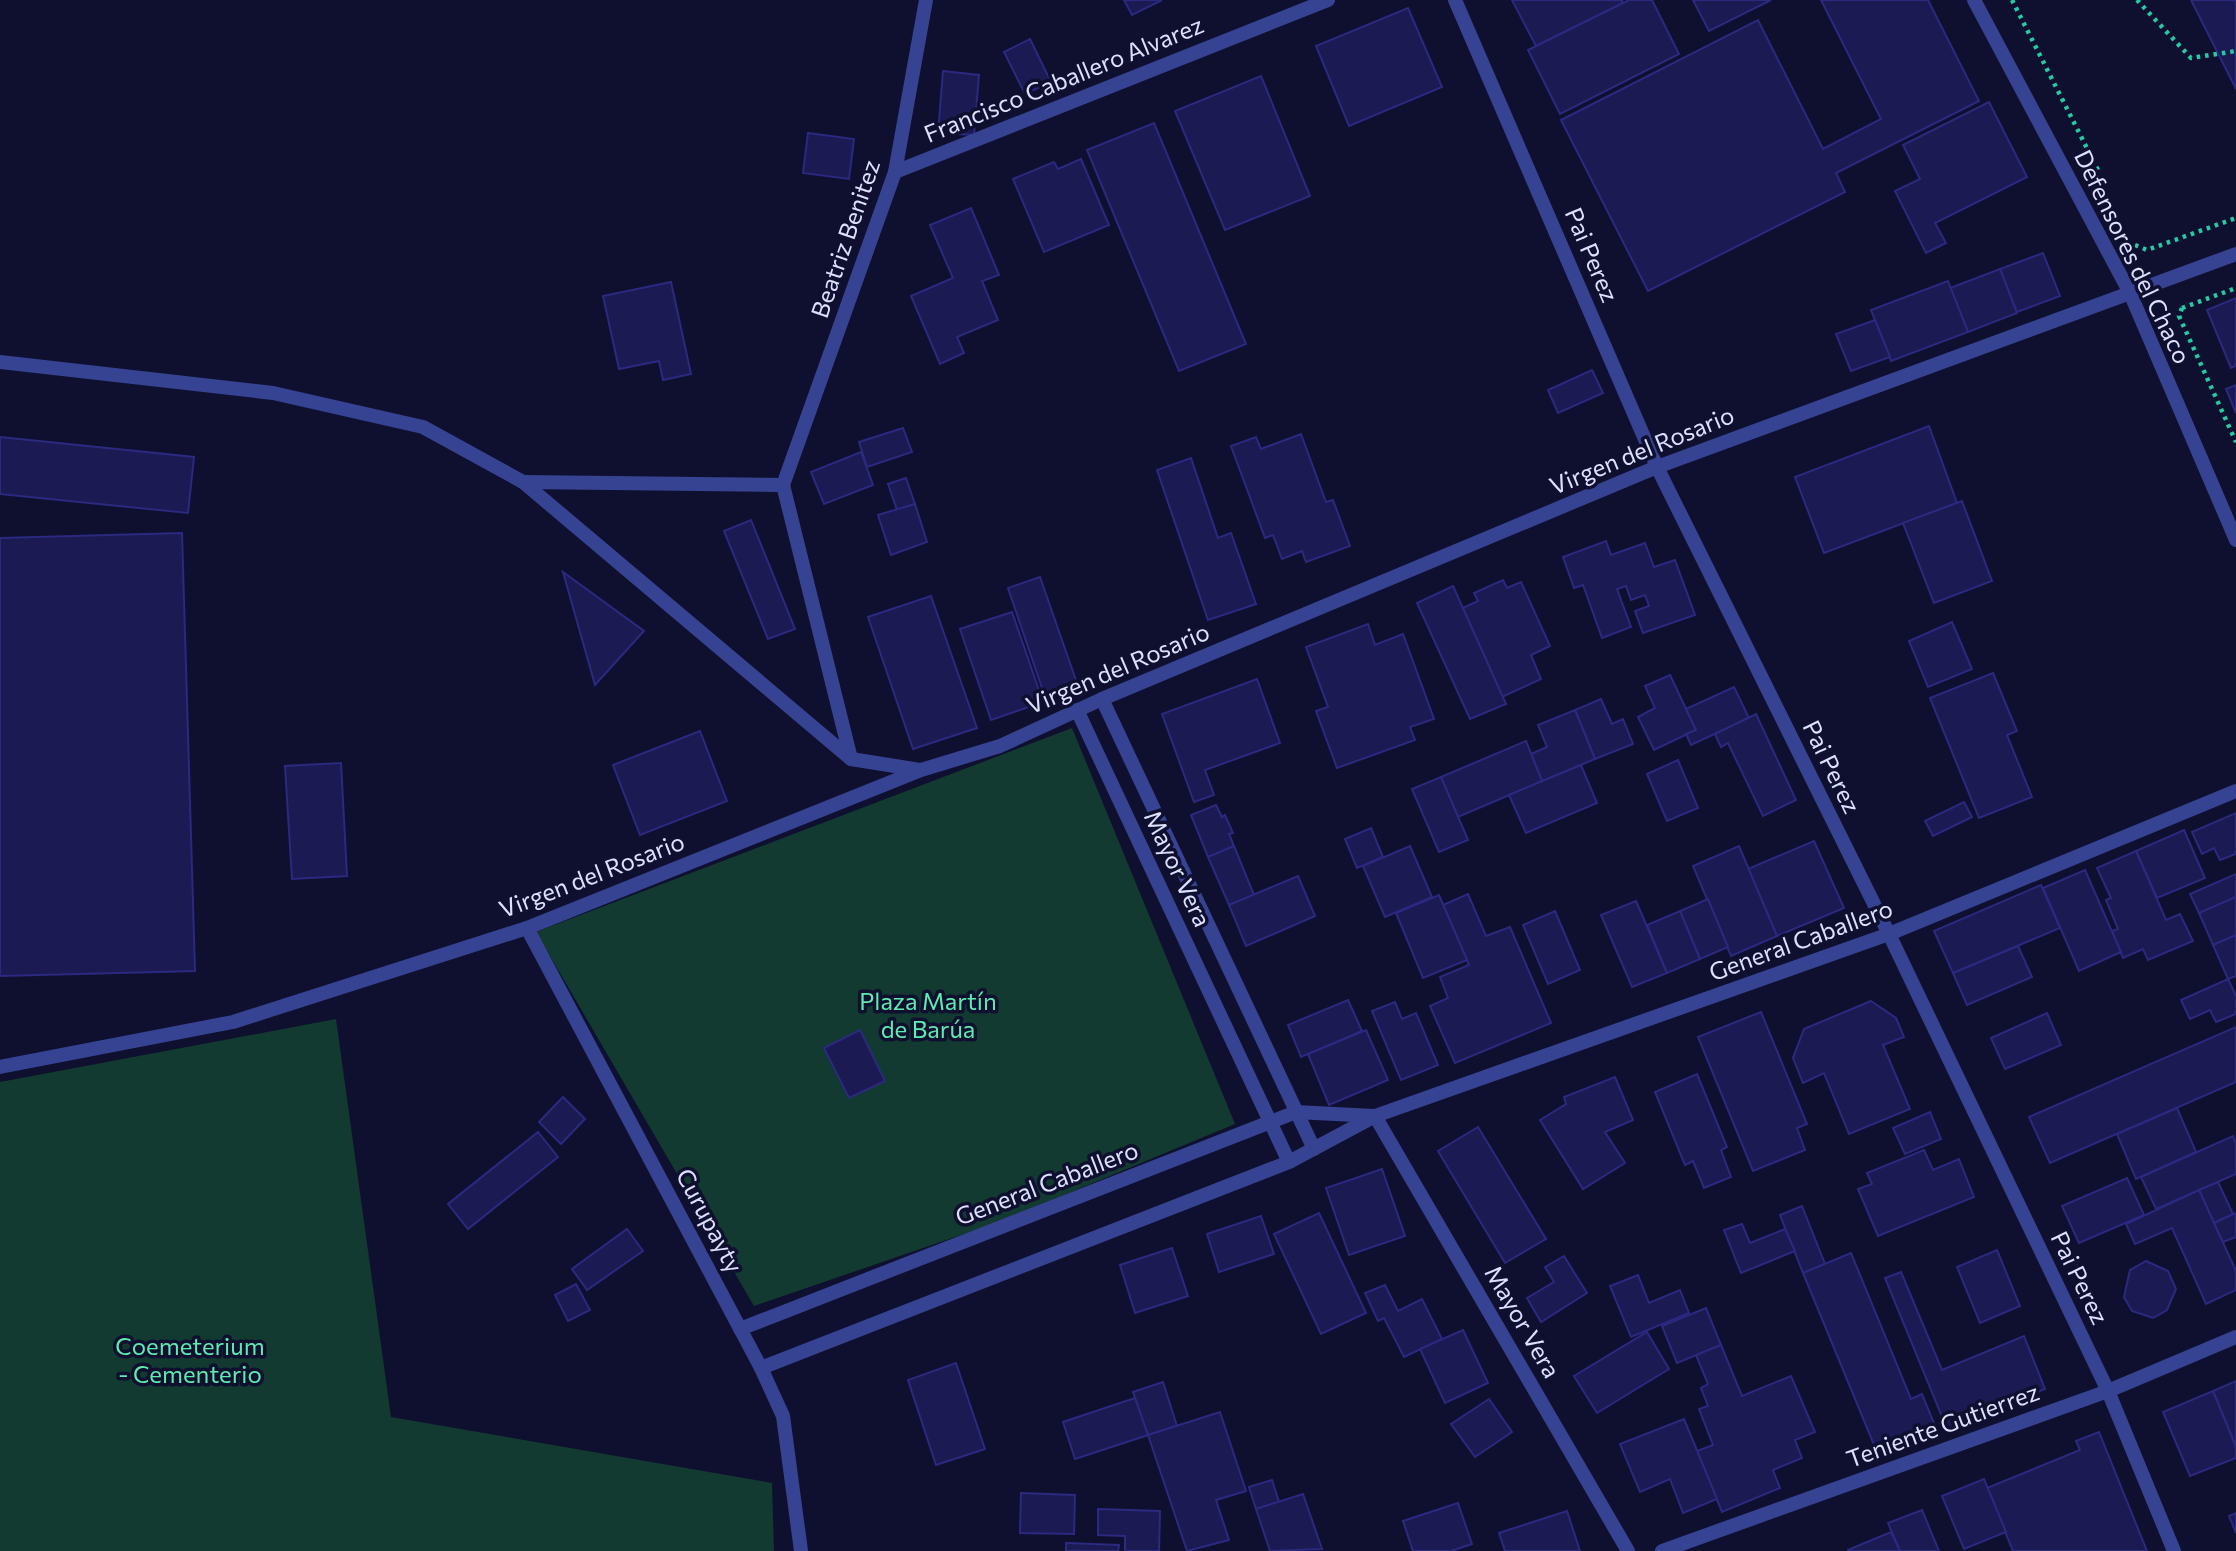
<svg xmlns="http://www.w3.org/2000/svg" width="2236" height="1551" viewBox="0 0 2236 1551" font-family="Commissioner,sans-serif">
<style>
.green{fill:#123a31}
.building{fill:#1b1a52;stroke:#2b2980;stroke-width:2}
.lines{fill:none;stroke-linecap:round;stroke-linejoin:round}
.path{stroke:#25cca3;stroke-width:4.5;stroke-dasharray:3.5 5;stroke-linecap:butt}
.street{stroke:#364392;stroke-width:14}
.labels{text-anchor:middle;stroke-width:7;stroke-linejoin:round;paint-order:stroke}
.street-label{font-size:24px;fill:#dde0ff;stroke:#0f102f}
.park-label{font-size:24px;fill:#5decae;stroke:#0f102f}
</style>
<rect width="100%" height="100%" fill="#0f102f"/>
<g class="green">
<polygon points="1072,728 1235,1124 999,1222 754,1306 536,932"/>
<polygon points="336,1019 391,1417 772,1483 774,1551 0,1551 0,1082"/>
</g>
<g class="building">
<polygon points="1124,0 1162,0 1132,15"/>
<polygon points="1512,0 1622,0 1623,3 1536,46"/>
<polygon points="1629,0 1652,0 1679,54 1560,114 1528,50"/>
<polygon points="1693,0 1771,0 1709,31"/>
<polygon points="1821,0 1928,0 1979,101 1836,173 1845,192 1648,291 1561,120 1758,20 1823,149 1881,119"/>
<polygon points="2191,0 2236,0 2236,89"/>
<polygon points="1408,8 1442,87 1349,126 1316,46"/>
<polygon points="1030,39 1051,82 1025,94 1004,52"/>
<polygon points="943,71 979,75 974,135 938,133"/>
<polygon points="1261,76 1310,196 1225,230 1175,111"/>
<polygon points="1989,102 2027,177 1935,223 1946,243 1926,253 1895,191 1920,179 1903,145"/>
<polygon points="1154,123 1246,344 1179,371 1087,150"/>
<polygon points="808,133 854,139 849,179 803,173"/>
<polygon points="1081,159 1109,225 1044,252 1013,179 1054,162 1058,169"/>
<polygon points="971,208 999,275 982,281 998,320 957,337 964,353 940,364 911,296 953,278 930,225"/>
<polygon points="2043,253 2060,296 2017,312 2000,269"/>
<polygon points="2000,269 2017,313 1968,332 1950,288"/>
<polygon points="1948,281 1968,332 1891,361 1871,310"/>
<polygon points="671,282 691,374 663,380 659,361 619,369 603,296"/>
<polygon points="2236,298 2236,366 2231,368 2207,310"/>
<polygon points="1875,320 1890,357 1851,371 1836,334"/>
<polygon points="1592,370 1603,393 1558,413 1548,390"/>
<polygon points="2236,385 2236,413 2226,389"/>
<polygon points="1929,426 1957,503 1824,553 1795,477"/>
<polygon points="903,428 912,452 867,467 859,442"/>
<polygon points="1301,434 1326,502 1333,500 1350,546 1306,562 1302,551 1282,559 1273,535 1265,538 1231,446 1256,437 1261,449"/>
<polygon points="0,437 194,457 188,513 0,494"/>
<polygon points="861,452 873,485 824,504 811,472"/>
<polygon points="1191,458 1218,538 1231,533 1256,604 1208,620 1157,470"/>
<polygon points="906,478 915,504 897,510 888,484"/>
<polygon points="1962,501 1992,581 1934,603 1903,523"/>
<polygon points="915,504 927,542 891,555 878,515"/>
<polygon points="751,520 795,629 768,639 724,531"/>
<polygon points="182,533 195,971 0,976 0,538"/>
<polygon points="1606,541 1611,555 1645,543 1654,567 1675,560 1695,615 1643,633 1635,611 1649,606 1645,595 1631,600 1626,586 1617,589 1631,627 1602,638 1583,585 1574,588 1563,557"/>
<polygon points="563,572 644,631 595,685"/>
<polygon points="1040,577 1078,686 1045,697 1008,588"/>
<polygon points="1503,580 1507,588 1521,582 1550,646 1531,655 1541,679 1502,697 1463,608 1478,601 1474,593"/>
<polygon points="1453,586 1506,704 1470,719 1417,603"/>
<polygon points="931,596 977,728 913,749 868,617"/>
<polygon points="1012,612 1043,702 991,720 960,629"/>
<polygon points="1952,622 1972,669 1928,687 1909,641"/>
<polygon points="1368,624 1375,645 1403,634 1434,719 1410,727 1415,740 1337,768 1316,711 1328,707 1306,647"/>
<polygon points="1993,673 2017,731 2007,735 2032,797 1979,818 1930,698"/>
<polygon points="1670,675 1696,730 1654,750 1638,717 1655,708 1645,686"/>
<polygon points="1257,679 1280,743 1205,770 1214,795 1194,802 1162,714"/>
<polygon points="1734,687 1749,718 1691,745 1686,734 1696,730 1686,709"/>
<polygon points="1601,699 1612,724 1623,719 1633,744 1595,759 1575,710"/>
<polygon points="1575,710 1595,759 1542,781 1531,754 1547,747 1538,725"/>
<polygon points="1756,714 1796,800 1763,816 1728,743 1721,747 1715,734"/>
<polygon points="700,731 727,801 640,835 613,765"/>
<polygon points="1526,741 1542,781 1458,817 1441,777"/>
<polygon points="1678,760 1698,808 1667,821 1647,774"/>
<polygon points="341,763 347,876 292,879 285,766"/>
<polygon points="1581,765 1597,803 1526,833 1509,795"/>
<polygon points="1441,777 1468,840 1439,852 1412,789"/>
<polygon points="1964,802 1972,817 1933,836 1925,821"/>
<polygon points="1216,805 1222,817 1225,815 1233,833 1229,834 1234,846 1208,857 1191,815"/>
<polygon points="2236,813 2236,854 2220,860 2214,848 2202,854 2192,832"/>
<polygon points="1371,828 1383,857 1357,868 1345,839"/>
<polygon points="2184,830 2205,878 2157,898 2136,851"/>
<polygon points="1814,841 1844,908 1777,936 1748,869"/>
<polygon points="1234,846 1254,895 1229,905 1208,857"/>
<polygon points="1410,846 1432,897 1385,917 1363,866"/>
<polygon points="1739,846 1777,936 1731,956 1693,866"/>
<polygon points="2136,851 2166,920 2180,914 2193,941 2148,960 2143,949 2123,958 2112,931 2118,929 2106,900 2111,898 2097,868"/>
<polygon points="2085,870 2121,952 2079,971 2043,888"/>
<polygon points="2236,874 2236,897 2199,913 2190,894"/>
<polygon points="1298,876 1315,916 1246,946 1229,905"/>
<polygon points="2041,885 2060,928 1953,973 1934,931"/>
<polygon points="1468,894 1486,936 1510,927 1551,1023 1455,1063 1430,1006 1448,998 1440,977 1469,965 1443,905"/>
<polygon points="1439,895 1467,960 1423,978 1396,913"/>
<polygon points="2236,897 2236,935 2213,945 2199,913"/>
<polygon points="1708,899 1728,947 1700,959 1680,911"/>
<polygon points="1636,901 1667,973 1632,987 1601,915"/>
<polygon points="1555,911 1580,970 1548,984 1523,925"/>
<polygon points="1680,911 1700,959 1667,973 1647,925"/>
<polygon points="2236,935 2236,976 2228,979 2213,945"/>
<polygon points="2018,946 2032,977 1967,1005 1953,973"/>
<polygon points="2228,979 2236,996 2236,1014 2216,1022 2210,1010 2190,1019 2181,1000"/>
<polygon points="1348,1000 1362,1031 1301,1057 1288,1025"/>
<polygon points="1871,1001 1896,1018 1904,1037 1883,1045 1910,1109 1849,1134 1824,1073 1803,1083 1793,1058 1804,1029"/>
<polygon points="1395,1002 1402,1019 1416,1013 1438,1065 1401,1080 1372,1011"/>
<polygon points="1761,1012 1807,1124 1797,1128 1805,1150 1753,1171 1698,1037"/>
<polygon points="2047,1013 2061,1045 2005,1069 1991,1038"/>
<polygon points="2236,1027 2236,1082 2050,1163 2029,1117"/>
<polygon points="860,1030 885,1081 849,1098 824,1048"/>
<polygon points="1366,1030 1388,1080 1329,1105 1308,1054"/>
<polygon points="1697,1074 1727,1147 1721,1150 1731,1177 1704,1188 1693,1161 1685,1165 1655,1092"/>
<polygon points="1615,1077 1633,1120 1605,1132 1625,1163 1583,1189 1540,1120 1566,1104 1564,1097"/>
<polygon points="563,1097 585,1119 561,1144 539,1122"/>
<polygon points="2177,1108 2196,1152 2136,1179 2117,1134"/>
<polygon points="1930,1112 1941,1139 1905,1154 1893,1128"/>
<polygon points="1478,1127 1546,1239 1505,1263 1438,1151"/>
<polygon points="538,1132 558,1157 468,1229 448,1204"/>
<polygon points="2233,1136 2236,1144 2236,1174 2156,1209 2141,1177"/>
<polygon points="1924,1150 1933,1170 1959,1159 1974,1197 1878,1236 1858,1189 1872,1184 1867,1173"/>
<polygon points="1382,1169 1405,1236 1349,1255 1326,1188"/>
<polygon points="2127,1178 2144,1215 2079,1243 2062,1206"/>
<polygon points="2218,1182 2233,1214 2214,1223 2199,1190"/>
<polygon points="2199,1190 2236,1271 2236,1290 2206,1304 2172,1228 2135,1244 2126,1224"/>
<polygon points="1802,1206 1825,1264 1803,1273 1780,1215"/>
<polygon points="1319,1213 1366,1313 1321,1334 1274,1234"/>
<polygon points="2236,1213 2236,1237 2223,1242 2214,1223"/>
<polygon points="1261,1216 1274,1254 1219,1272 1207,1234"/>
<polygon points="1742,1224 1750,1243 1785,1229 1795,1251 1741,1273 1724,1230"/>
<polygon points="627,1229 643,1251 587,1290 572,1269"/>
<polygon points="1172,1248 1188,1296 1135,1313 1120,1265"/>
<polygon points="1997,1250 2020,1306 1980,1323 1957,1267"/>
<polygon points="1851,1253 1911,1399 1922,1394 1938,1433 1879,1457 1803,1273"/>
<polygon points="1564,1256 1587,1293 1541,1322 1527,1298 1554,1282 1545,1267"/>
<polygon points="2146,1261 2168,1271 2176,1289 2167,1310 2153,1318 2132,1311 2124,1297 2130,1270"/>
<polygon points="1901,1272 1942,1370 2024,1336 2045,1389 1947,1429 1885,1278"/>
<polygon points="1638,1275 1649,1303 1680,1290 1689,1313 1631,1337 1610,1286"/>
<polygon points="576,1284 590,1310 568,1321 555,1295"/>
<polygon points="1385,1285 1398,1311 1422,1299 1442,1339 1404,1357 1384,1318 1378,1321 1365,1293"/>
<polygon points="1706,1308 1721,1345 1677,1363 1662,1326"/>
<polygon points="1463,1330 1488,1383 1445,1403 1420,1349"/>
<polygon points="1647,1332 1669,1369 1597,1413 1574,1376"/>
<polygon points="1721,1345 1742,1396 1791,1376 1815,1432 1795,1440 1802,1458 1773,1470 1780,1488 1722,1512 1697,1451 1713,1445 1699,1409 1708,1406 1701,1388 1708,1384 1696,1355"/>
<polygon points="956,1363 985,1449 936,1465 908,1380"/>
<polygon points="2236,1381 2236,1447 2213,1391"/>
<polygon points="1163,1382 1177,1426 1148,1435 1133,1392"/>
<polygon points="2213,1391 2236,1447 2236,1458 2190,1476 2163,1412"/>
<polygon points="1135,1398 1148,1435 1075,1459 1063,1422"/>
<polygon points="1489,1399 1512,1432 1475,1457 1451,1424"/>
<polygon points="1220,1412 1246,1491 1216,1500 1229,1540 1187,1551 1148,1435"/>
<polygon points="1684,1419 1717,1499 1683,1513 1670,1479 1640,1492 1620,1444"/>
<polygon points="2099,1432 2147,1551 2013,1551 1987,1488 2080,1450 2076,1441"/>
<polygon points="1984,1479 2006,1532 1964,1549 1942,1496"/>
<polygon points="1272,1480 1279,1502 1256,1509 1249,1487"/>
<polygon points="1021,1493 1075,1495 1074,1534 1020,1533"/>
<polygon points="1303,1494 1322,1549 1270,1551 1256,1509"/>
<polygon points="1458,1503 1472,1544 1451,1551 1413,1551 1403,1521"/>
<polygon points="1098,1509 1160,1511 1159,1551 1125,1551 1125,1536 1098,1535"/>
<polygon points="1922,1510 1939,1551 1900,1551 1888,1523"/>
<polygon points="1567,1511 1580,1551 1505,1551 1499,1533"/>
<polygon points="2236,1513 2236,1533 2229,1516"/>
<polygon points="1891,1532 1900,1551 1848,1551 1848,1550"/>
<polygon points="1066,1543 1119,1545 1118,1551 1066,1551"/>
</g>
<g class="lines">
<g class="path">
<polyline points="2012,0 2100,174"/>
<polyline points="2137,0 2191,58 2236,51"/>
<polyline points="2135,245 2147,250 2236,218"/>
<polyline points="2182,308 2179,316 2236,442"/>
<polyline points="2182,308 2236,288"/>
</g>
<g class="street">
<polyline points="1455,0 1657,467 1889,934 2108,1391 2174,1551"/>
<polyline points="1974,0 2130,293 2236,540"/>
<polyline points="895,172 1328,0"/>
<polyline points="0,362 273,393 423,427 523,482 851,759 920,770"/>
<polyline points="523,482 783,485 851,759"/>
<polyline points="783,485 895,172 926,0"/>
<polyline points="1102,699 1314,1149"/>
<polyline points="1077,710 1289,1162"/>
<polyline points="527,928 761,1368 783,1416 801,1551"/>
<polyline points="0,1067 233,1022 527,928 921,770 1000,746 1102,699 1657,467 2236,254"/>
<polyline points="1375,1116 1628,1551"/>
<polyline points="740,1329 1296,1112 1374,1116"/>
<polyline points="761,1368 1289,1162 1375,1116 1889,934 2236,791"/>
<polyline points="1662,1551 2108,1391 2236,1337"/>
</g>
</g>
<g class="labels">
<g class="street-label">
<text transform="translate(1064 80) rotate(-22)" y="8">Francisco Caballero Alvarez</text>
<text transform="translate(846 239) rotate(-71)" y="8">Beatriz Benitez</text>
<text transform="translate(1591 255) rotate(67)" y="8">Pai Perez</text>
<text transform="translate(2132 257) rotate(64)" y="8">Defensores del Chaco</text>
<text transform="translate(1642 451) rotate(-22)" y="8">Virgen del Rosario</text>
<text transform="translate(1118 669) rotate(-23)" y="8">Virgen del Rosario</text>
<text transform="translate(1831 767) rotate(64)" y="8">Pai Perez</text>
<text transform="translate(1177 869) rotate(65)" y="8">Mayor Vera</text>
<text transform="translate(592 876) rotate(-21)" y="8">Virgen del Rosario</text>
<text transform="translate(1801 941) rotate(-20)" y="8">General Caballero</text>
<text transform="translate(1047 1184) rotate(-21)" y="8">General Caballero</text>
<text transform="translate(709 1221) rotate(62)" y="8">Curupayty</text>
<text transform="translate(2079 1278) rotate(64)" y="8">Pai Perez</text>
<text transform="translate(1522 1322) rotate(60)" y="8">Mayor Vera</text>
<text transform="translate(1943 1426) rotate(-20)" y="8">Teniente Gutierrez</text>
</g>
<g class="park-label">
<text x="928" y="1010">Plaza Martín<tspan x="928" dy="28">de Barúa</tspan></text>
<text x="190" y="1355">Coemeterium<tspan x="190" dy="28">- Cementerio</tspan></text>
</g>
</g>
</svg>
